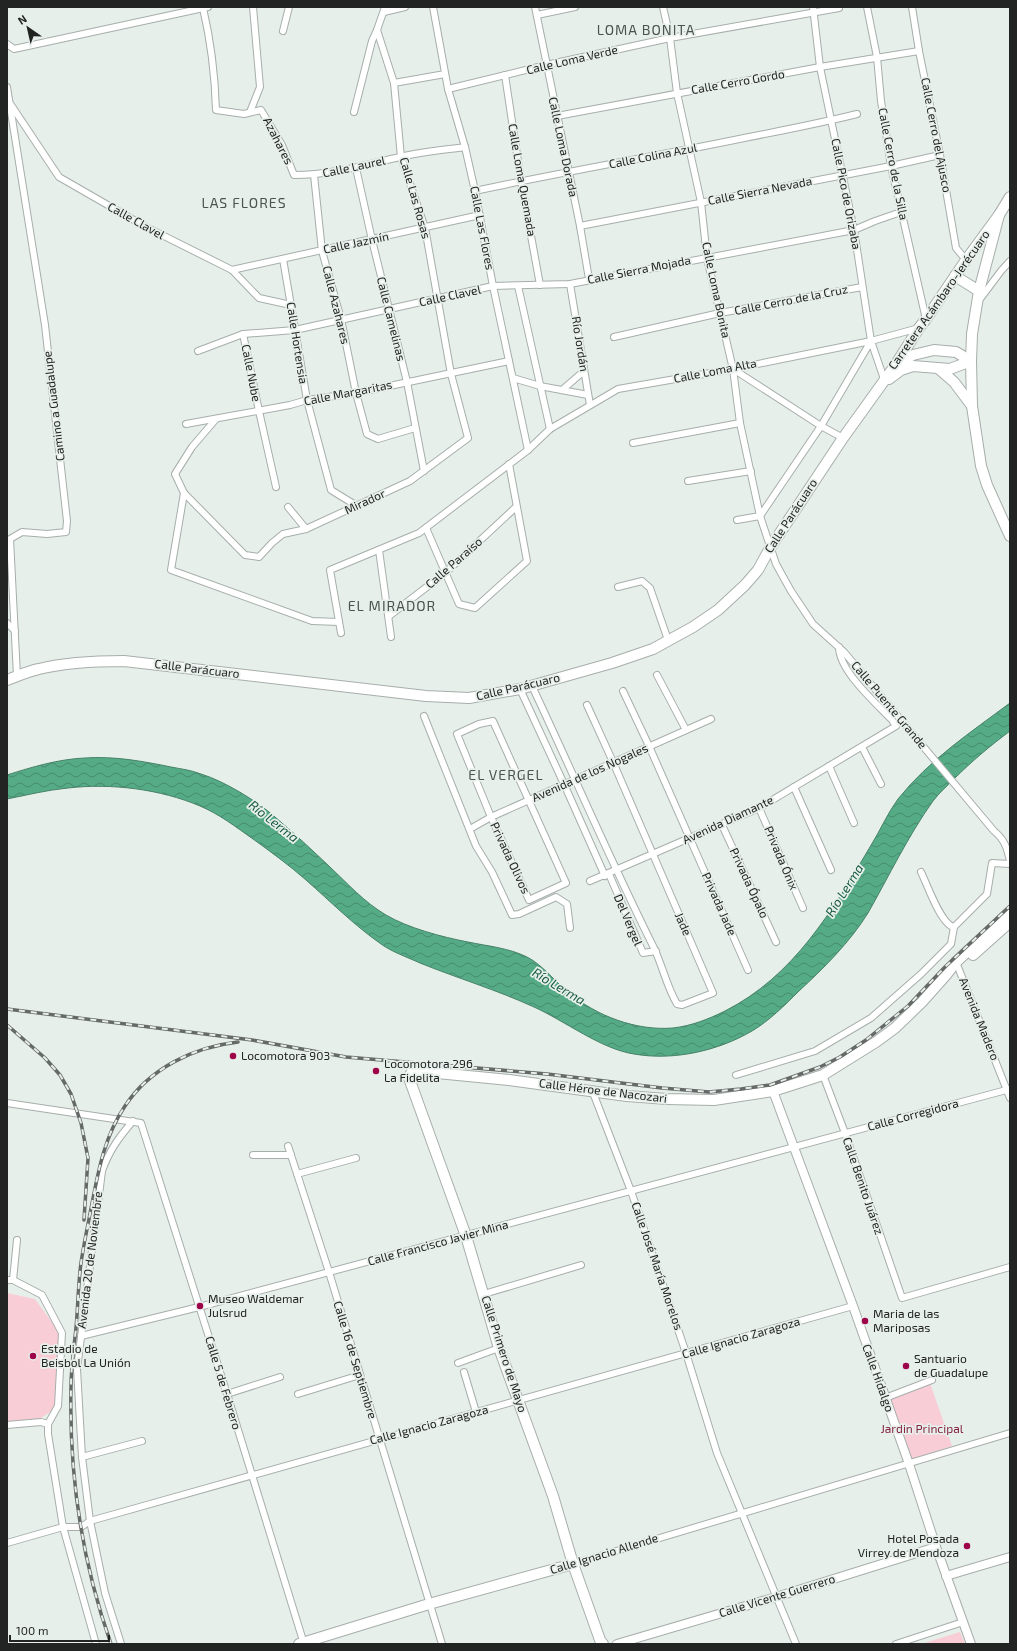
<svg xmlns="http://www.w3.org/2000/svg" width="1017" height="1651" viewBox="0 0 1017 1651" font-family="'Exo 2',sans-serif">
<style>
.garden{fill:#f9cdd6}
.water{fill:url(#water-waves);stroke:#468268}
.lines{fill:none;stroke-linecap:round;stroke-linejoin:round}
.minor-casing{stroke:#a7aeab;stroke-width:8}
.tertiary-casing{stroke:#a7aeab;stroke-width:10}
.primary-casing{stroke:#a7aeab;stroke-width:12}
.minor{stroke:#fff;stroke-width:6}
.tertiary{stroke:#fff;stroke-width:8}
.primary{stroke:#fff;stroke-width:10}
.rail-casing{stroke:#656967;stroke-width:3.5}
.rail{stroke:#e7efeb;stroke-width:2;stroke-dasharray:6;stroke-linecap:butt}
.poi-dot{fill:#9e0248;stroke:#e7efeb;stroke-width:1.5}
.labels{text-anchor:middle;stroke-width:3.5;stroke-linejoin:round;paint-order:stroke}
.street-label{font-size:12px;fill:#222423;stroke:#e7efeb}
.poi-label{font-size:12px;fill:#222423;stroke:#e7efeb;text-anchor:start}
.park-label{font-size:12px;fill:#842443;stroke:#e7efeb}
.water-label{font-size:13px;font-style:italic;fill:#175a3f;stroke:#e7efeb}
.quarter-label{font-size:14px;letter-spacing:1px;fill:#4c524e;stroke:#e7efeb}
</style>
<defs>
<pattern id="water-waves" width="16" height="10" patternUnits="userSpaceOnUse"><rect width="16" height="10" fill="#55ab85"/><path d="M0 5q4-4 8 0t8 0" fill="none" stroke="#468b6c"/></pattern>
</defs>
<rect width="100%" height="100%" fill="#e7efeb"/>
<g class="garden">
<polygon points="7,1293 35,1299 59,1332 58,1380 56,1408 38,1420 7,1423"/>
<polygon points="930,1383 952,1446 909,1461 888,1398"/>
<polygon points="960,1632 965,1644 921,1644"/>
</g>
<path class="water" d="M1010 703V731C990 746 972 761 954 779 947 786 939 793 933 801 908 836 889 876 868 913 850 942 824 968 799 991 785 1005 769 1021 752 1031 718 1051 673 1061 634 1054 601 1049 565 1021 534 1007 497 990 457 978 420 963 407 957 392 952 381 944 354 925 331 902 306 880 289 865 271 852 253 839 236 827 219 814 200 806 160 789 111 783 68 788 47 790 27 795 7 799V775C32 767 59 759 85 758 114 756 142 761 171 767 181 769 191 770 201 774 224 781 257 801 275 817 294 833 312 850 330 867 348 884 364 902 386 915 408 928 442 937 468 942 487 946 509 948 527 957 543 965 556 983 569 993 597 1016 636 1031 673 1028 691 1026 709 1019 725 1011 794 976 832 911 870 847 880 831 887 814 898 799 929 760 971 732 1010 703Z"/>
<g class="lines">
<defs>
<g id="minor">
<polyline points="433,7 448,89 465,147 475,191 493,286 528,450"/>
<polyline points="535,7 580,226 589,279"/>
<path d="M663 7 670 38 677 93 701 202 707 258 733 369 740 423 760 516 776 564 791 591 813 624 844 652 994 831C1005 840 1007 848 1010 861"/>
<polyline points="813,7 820,67 854,230 871,341 884,379"/>
<polyline points="867,7 877,57 881,101 891,166 926,319"/>
<polyline points="912,7 919,51 940,155 956,248 966,260"/>
<path d="M203 8C211 42 215 75 216 110L244 114 261 110 282 145 294 175C332 175 364 165 400 157 421 152 443 150 465 147"/>
<polyline points="384,12 405,7"/>
<polyline points="537,15 575,7"/>
<polyline points="283,31 289,7"/>
<polyline points="7,44 14,49 208,7"/>
<polyline points="505,75 521,181 540,285"/>
<polyline points="394,83 445,74"/>
<polyline points="7,87 45,325 67,521 66,532 47,534 22,532 10,539 17,676"/>
<polyline points="448,89 546,65 670,38 839,8"/>
<polyline points="11,105 59,177 146,227 232,270 259,298 291,305"/>
<polyline points="250,112 260,87 253,7"/>
<polyline points="354,112 372,41 377,30"/>
<polyline points="557,116 820,67 919,51"/>
<polyline points="356,168 372,240 407,382 424,471"/>
<polyline points="314,175 322,251 341,319 356,393 367,434 378,439 415,428"/>
<path d="M475 191C566 171 658 156 749 137 785 130 821 123 857 114"/>
<polyline points="580,226 891,166 940,155"/>
<polyline points="283,259 307,400 331,490 357,506"/>
<polyline points="232,270 480,215"/>
<polyline points="570,284 590,405"/>
<polyline points="518,286 550,429"/>
<polyline points="980,299 1001,271 1010,261"/>
<polyline points="243,334 259,411 276,487"/>
<polyline points="614,337 720,313 862,287"/>
<polyline points="198,351 243,334 295,330 493,286 570,284 854,230 875,221 901,212"/>
<polyline points="733,369 821,426 843,438"/>
<polyline points="513,378 540,386 588,395"/>
<polyline points="562,390 584,371"/>
<polyline points="216,419 192,447 175,474 184,493 245,555 259,557 272,543 283,534 306,529 410,481 468,438 451,374 425,228 401,157 394,83 377,30 385,7"/>
<polyline points="186,424 290,405 307,400 356,393 509,361"/>
<polyline points="633,443 740,423"/>
<polyline points="688,481 751,471"/>
<polyline points="184,493 171,570 312,621 339,622"/>
<polyline points="288,507 306,529"/>
<polyline points="737,520 760,516 821,426 871,341"/>
<polyline points="426,528 459,604 475,608 527,561 509,464"/>
<polyline points="379,550 391,637"/>
<polyline points="618,587 642,581 650,588 668,640"/>
<polyline points="389,616 445,573 516,507"/>
<polyline points="7,623 15,631"/>
<polyline points="341,633 330,570 419,533 528,450 550,429 618,389 733,369 871,341 919,328"/>
<polyline points="657,675 686,730"/>
<path d="M532 686C573 773 611 862 654 948 663 967 666 985 677 1004L682 1005 713 993 613 762 587 705"/>
<polyline points="520,689 564,784 605,876"/>
<polyline points="623,691 649,746 748,970"/>
<polyline points="424,716 476,846 492,872 512,915 519,914 556,897 567,904 570,928"/>
<polygon points="493,721 566,883 529,900 491,817 457,734 479,724"/>
<polyline points="862,747 881,784"/>
<polyline points="829,766 854,823"/>
<polyline points="794,787 831,870"/>
<polyline points="759,808 803,908"/>
<polyline points="722,825 776,942"/>
<polyline points="470,829 491,817 711,719"/>
<path d="M921 872C927 884 941 925 954 927"/>
<polyline points="609,874 643,953 656,951"/>
<path d="M590 881 759 808 896 726 892 720C876 703 839 671 839 647"/>
<polyline points="956,962 1010,1098"/>
<polyline points="736,1075 815,1051 871,1018 921,974 951,944 954,927 987,894 992,863 1010,864"/>
<polyline points="823,1075 845,1133 902,1298 1010,1267"/>
<polyline points="592,1090 631,1191 686,1353 717,1453 796,1644"/>
<polyline points="7,1103 141,1123 227,1394 304,1644"/>
<polyline points="288,1146 329,1272 442,1644"/>
<polyline points="253,1155 291,1155"/>
<polyline points="297,1174 356,1158"/>
<polyline points="7,1280 13,1280 42,1295 62,1333 58,1406 48,1424 48,1434 63,1527 96,1644"/>
<polyline points="13,1280 17,1240"/>
<polyline points="484,1294 581,1265"/>
<polyline points="81,1336 199,1307 1010,1089"/>
<polyline points="458,1363 499,1348"/>
<polyline points="464,1372 476,1412"/>
<polyline points="227,1394 280,1377"/>
<polyline points="298,1394 360,1375"/>
<polyline points="885,1398 932,1380"/>
<polyline points="7,1425 41,1422 48,1424"/>
<polyline points="82,1457 142,1441"/>
<polyline points="7,1543 63,1527 81,1527 90,1521 853,1306"/>
<polyline points="573,1564 1010,1433"/>
<path d="M121 1644 105 1593 90 1521 82 1457 77 1369 102 1171C109 1151 119 1137 133 1121"/>
<polyline points="896,1644 963,1622"/>
</g>
<g id="tertiary">
<polyline points="773,1091 853,1306 909,1464 936,1547 971,1644"/>
<polyline points="946,1576 1010,1557"/>
<polyline points="617,1644 776,1597 936,1547"/>
</g>
<g id="primary">
<polyline points="1010,197 999,215 979,291 972,334 971,361 972,406 981,466 987,485 1010,536"/>
<polyline points="955,276 979,291"/>
<polyline points="896,365 913,355 934,350 956,352 971,361"/>
<polyline points="939,369 954,382 972,406"/>
<polyline points="889,379 901,370 913,366 950,369 971,361"/>
<path d="M7 680C18 676 28 671 39 669 67 662 95 661 124 661L426 696 469 698 520 689 612 663 653 649 693 627 718 610 745 585 758 570 770 548 843 438 894 367 919 328 926 319 966 260 999 215"/>
<polyline points="973,955 1010,922"/>
<polyline points="299,1644 429,1604 573,1564"/>
<polyline points="603,1644 600,1640 573,1564 553,1496 499,1348 466,1236 409,1078 413,1069 427,1072 509,1080 627,1096 667,1099 714,1100 773,1091 823,1075 876,1042 895,1028 922,1002 946,975 956,962 1010,912"/>
</g>
</defs>
<use href="#minor" class="minor-casing"/>
<use href="#tertiary" class="tertiary-casing"/>
<use href="#primary" class="primary-casing"/>
<use href="#minor" class="minor"/>
<use href="#tertiary" class="tertiary"/>
<use href="#primary" class="primary"/>
<defs>
<g id="rail">
<polyline points="7,1009 252,1040 346,1057 547,1074 662,1088 709,1092 741,1089 770,1085 820,1067 840,1057 866,1040 908,1006 945,967 1010,906"/>
<polyline points="7,1025 45,1058 60,1075 71,1094 81,1123 88,1158 84,1220"/>
<path d="M111 1644C82 1562 69 1473 71 1387 71 1367 74 1348 76 1328 78 1307 78 1285 81 1263 83 1249 86 1234 89 1219 97 1179 102 1140 125 1106 150 1068 194 1047 238 1042"/>
</g>
</defs>
<use href="#rail" class="rail-casing"/>
<use href="#rail" class="rail"/>
</g>
<g class="poi-dot">
<circle cx="233" cy="1056" r="4"/>
<circle cx="376" cy="1071" r="4"/>
<circle cx="200" cy="1306" r="4"/>
<circle cx="865" cy="1321" r="4"/>
<circle cx="33" cy="1356" r="4"/>
<circle cx="906" cy="1366" r="4"/>
<circle cx="967" cy="1546" r="4"/>
</g>
<g class="labels">
<g class="street-label">
<text transform="translate(572 60) rotate(-13)" y="4">Calle Loma Verde</text>
<text transform="translate(738 82) rotate(-10)" y="4">Calle Cerro Gordo</text>
<text transform="translate(936 135) rotate(79)" y="4">Calle Cerro del Ajusco</text>
<text transform="translate(278 141) rotate(63)" y="4">Azahares</text>
<text transform="translate(563 147) rotate(78)" y="4">Calle Loma Dorada</text>
<text transform="translate(653 156) rotate(-11)" y="4">Calle Colina Azul</text>
<text transform="translate(893 164) rotate(79)" y="4">Calle Cerro de la Silla</text>
<text transform="translate(354 167) rotate(-12)" y="4">Calle Laurel</text>
<text transform="translate(522 180) rotate(80)" y="4">Calle Loma Quemada</text>
<text transform="translate(760 191) rotate(-11)" y="4">Calle Sierra Nevada</text>
<text transform="translate(846 194) rotate(79)" y="4">Calle Pico de Orizaba</text>
<text transform="translate(415 198) rotate(74)" y="4">Calle Las Rosas</text>
<text transform="translate(136 221) rotate(29)" y="4">Calle Clavel</text>
<text transform="translate(482 228) rotate(79)" y="4">Calle Las Flores</text>
<text transform="translate(356 243) rotate(-12)" y="4">Calle Jazmín</text>
<text transform="translate(639 270) rotate(-11)" y="4">Calle Sierra Mojada</text>
<text transform="translate(716 290) rotate(78)" y="4">Calle Loma Bonita</text>
<text transform="translate(450 296) rotate(-12)" y="4">Calle Clavel</text>
<text transform="translate(791 300) rotate(-11)" y="4">Calle Cerro de la Cruz</text>
<text transform="translate(939 300) rotate(-55)" y="4">Carretera Acámbaro-Jerécuaro</text>
<text transform="translate(336 305) rotate(76)" y="4">Calle Azahares</text>
<text transform="translate(391 319) rotate(76)" y="4">Calle Camelinas</text>
<text transform="translate(297 343) rotate(81)" y="4">Calle Hortensia</text>
<text transform="translate(580 344) rotate(81)" y="4">Río Jordán</text>
<text transform="translate(715 371) rotate(-11)" y="4">Calle Loma Alta</text>
<text transform="translate(251 373) rotate(79)" y="4">Calle Nube</text>
<text transform="translate(348 393) rotate(-11)" y="4">Calle Margaritas</text>
<text transform="translate(54 406) rotate(-97)" y="4">Camino a Guadalupe</text>
<text transform="translate(365 502) rotate(-25)" y="4">Mirador</text>
<text transform="translate(791 516) rotate(-57)" y="4">Calle Parácuaro</text>
<text transform="translate(454 563) rotate(-41)" y="4">Calle Paraíso</text>
<text transform="translate(197 669) rotate(7)" y="4">Calle Parácuaro</text>
<text transform="translate(518 687) rotate(-13)" y="4">Calle Parácuaro</text>
<text transform="translate(889 705) rotate(50)" y="4">Calle Puente Grande</text>
<text transform="translate(590 773) rotate(-24)" y="4">Avenida de los Nogales</text>
<text transform="translate(728 820) rotate(-25)" y="4">Avenida Diamante</text>
<text transform="translate(510 858) rotate(65)" y="4">Privada Olivos</text>
<text transform="translate(781 858) rotate(67)" y="4">Privada Ónix</text>
<text transform="translate(749 883) rotate(65)" y="4">Privada Ópalo</text>
<text transform="translate(719 904) rotate(66)" y="4">Privada Jade</text>
<text transform="translate(628 920) rotate(67)" y="4">Del Vergel</text>
<text transform="translate(683 924) rotate(66)" y="4">Jade</text>
<text transform="translate(979 1019) rotate(68)" y="4">Avenida Madero</text>
<text transform="translate(603 1091) rotate(7)" y="4">Calle Héroe de Nacozari</text>
<text transform="translate(913 1115) rotate(-15)" y="4">Calle Corregidora</text>
<text transform="translate(863 1186) rotate(71)" y="4">Calle Benito Juárez</text>
<text transform="translate(438 1243) rotate(-15)" y="4">Calle Francisco Javier Mina</text>
<text transform="translate(90 1260) rotate(-83)" y="4">Avenida 20 de Noviembre</text>
<text transform="translate(657 1266) rotate(71)" y="4">Calle José María Morelos</text>
<text transform="translate(741 1338) rotate(-16)" y="4">Calle Ignacio Zaragoza</text>
<text transform="translate(504 1354) rotate(72)" y="4">Calle Primero de Mayo</text>
<text transform="translate(355 1360) rotate(73)" y="4">Calle 16 de Septiembre</text>
<text transform="translate(878 1378) rotate(70)" y="4">Calle Hidalgo</text>
<text transform="translate(223 1383) rotate(73)" y="4">Calle 5 de Febrero</text>
<text transform="translate(429 1425) rotate(-15)" y="4">Calle Ignacio Zaragoza</text>
<text transform="translate(604 1554) rotate(-17)" y="4">Calle Ignacio Allende</text>
<text transform="translate(777 1596) rotate(-17)" y="4">Calle Vicente Guerrero</text>
</g>
<g class="poi-label">
<text x="241" y="1060">Locomotora 903</text>
<text x="384" y="1068">Locomotora 296<tspan x="384" dy="14">La Fidelita</tspan></text>
<text x="208" y="1303">Museo Waldemar<tspan x="208" dy="14">Julsrud</tspan></text>
<text x="873" y="1318">Maria de las<tspan x="873" dy="14">Mariposas</tspan></text>
<text x="41" y="1353">Estadio de<tspan x="41" dy="14">Beisbol La Unión</tspan></text>
<text x="914" y="1363">Santuario<tspan x="914" dy="14">de Guadalupe</tspan></text>
<text x="959" y="1543" text-anchor="end">Hotel Posada<tspan x="959" dy="14">Virrey de Mendoza</tspan></text>
</g>
<g class="park-label">
<text x="922" y="1433">Jardin Principal</text>
</g>
<g class="water-label">
<text transform="translate(274 821) rotate(38)" y="5">Río Lerma</text>
<text transform="translate(844 890) rotate(-58)" y="5">Río Lerma</text>
<text transform="translate(559 986) rotate(31)" y="5">Río Lerma</text>
</g>
<g class="quarter-label">
<text x="646" y="35">LOMA BONITA</text>
<text x="244" y="208">LAS FLORES</text>
<text x="392" y="611">EL MIRADOR</text>
<text x="506" y="780">EL VERGEL</text>
</g>
</g>
<rect width="1017" height="1651" fill="none" stroke="#222423" stroke-width="16"/>
<g transform="translate(28 28) rotate(326)" stroke="#e7efeb" stroke-width="3" paint-order="stroke">
<path d="M0-3L7 15L0 10L-7 15Z" fill="#222423"/>
<text y="-6" font-size="11" font-weight="bold" text-anchor="middle" fill="#222423">N</text>
</g>
<path d="M10 1635v6h99v-6" fill="none" stroke="#222423" stroke-width="2"/>
<text x="16" y="1635" font-size="12" fill="#222423" stroke="#e7efeb" stroke-width="3" paint-order="stroke">100 m</text>
</svg>
